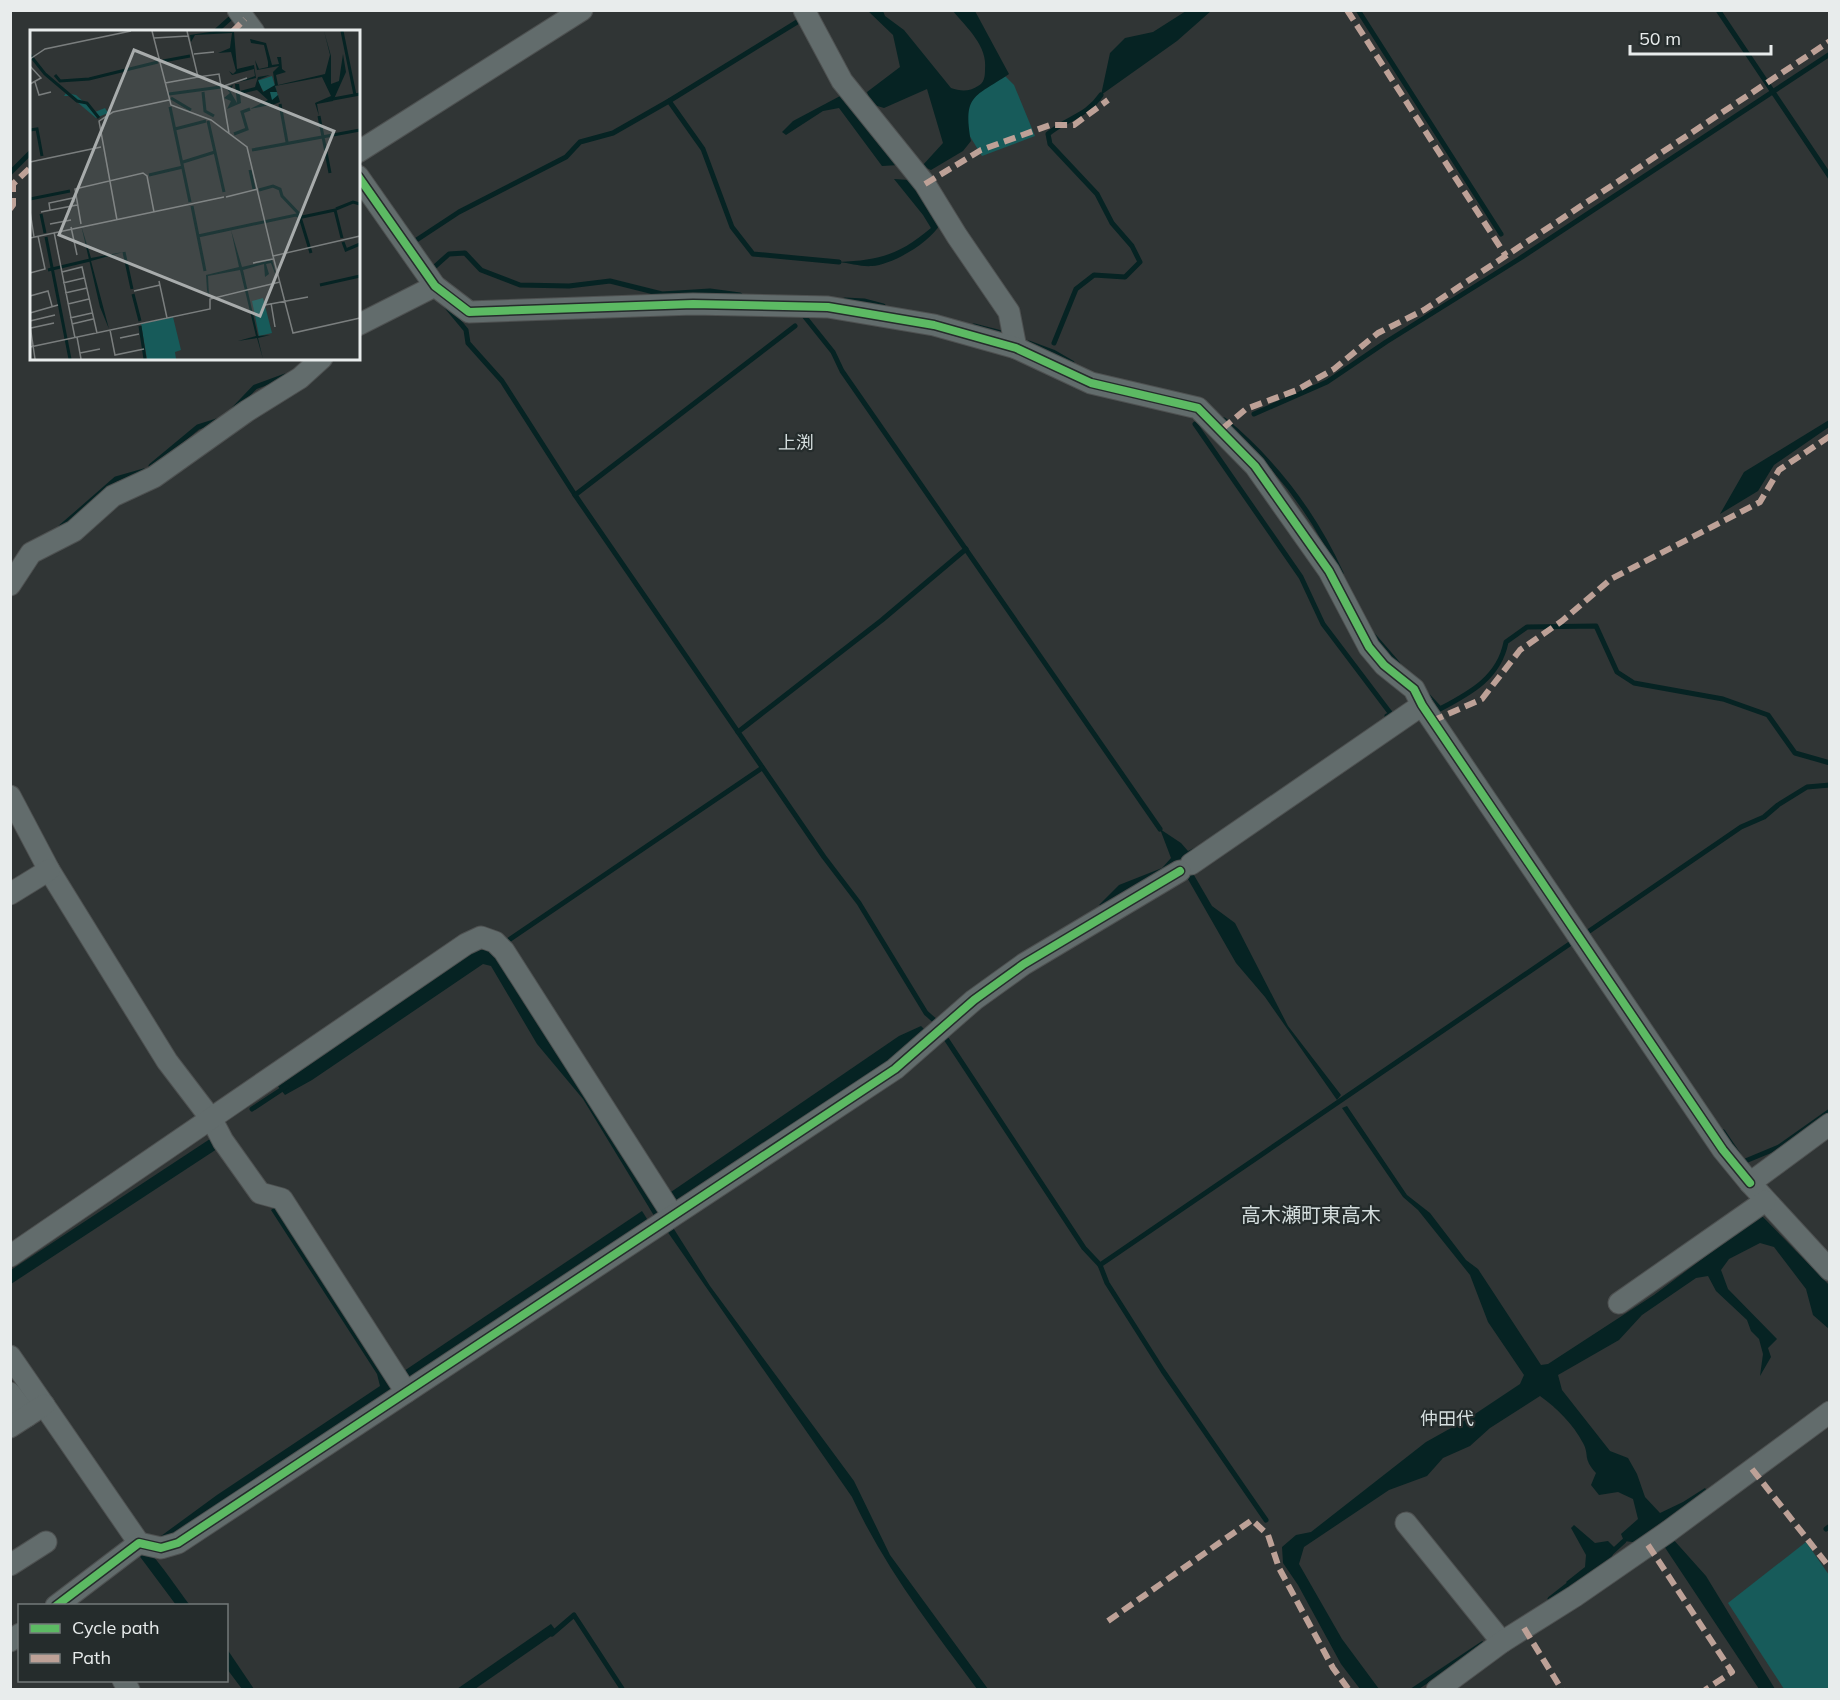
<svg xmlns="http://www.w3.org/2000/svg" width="1840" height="1700" viewBox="0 0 1840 1700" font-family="Mulish,'Noto Sans JP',sans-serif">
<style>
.green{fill:#175b5a}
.water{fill:#062323}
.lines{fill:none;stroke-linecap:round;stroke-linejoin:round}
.stream{stroke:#062323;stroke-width:5}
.street-casing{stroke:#4e5151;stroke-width:23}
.street{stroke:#626c6c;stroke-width:21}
.quiet{stroke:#bda197;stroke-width:6;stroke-dasharray:12 6;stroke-linecap:butt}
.cycleway-casing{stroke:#252c2c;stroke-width:11}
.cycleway{stroke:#5cba63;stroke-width:8}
.labels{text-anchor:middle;stroke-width:4.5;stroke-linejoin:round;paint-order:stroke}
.neighbourhood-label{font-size:18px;fill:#d5dede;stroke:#252c2c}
.quarter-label{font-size:20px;fill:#d5dede;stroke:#252c2c}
.inset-river{fill:none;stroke:#062323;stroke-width:3}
.inset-road{fill:none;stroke:#7a7e7e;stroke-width:1.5}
.view{fill:#a8acac;fill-opacity:0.15;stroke:#a8acac;stroke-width:3}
.inset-edge{fill:none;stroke:#e8ecec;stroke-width:3}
</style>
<rect width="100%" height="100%" fill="#303535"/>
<g class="green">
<polygon points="1001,72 1014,85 1035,136 982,156 953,109"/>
<polygon points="1806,1542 1829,1575 1829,1689 1784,1689 1728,1603"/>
</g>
<g class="water">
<path d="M868 11H883L885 16 904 30 951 88C960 91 969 92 978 86 984 83 985 77 985 70 988 46 967 28 953 11H975L1009 74C974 98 963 94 971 141L963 151 931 170 922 166 943 143 927 89 884 108 871 104 867 92 900 67 893 35Z"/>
<polygon points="1186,11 1211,11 1177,41 1101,95 1110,53 1125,38 1153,32"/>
<polygon points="842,95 899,165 882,166 839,108 823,111 786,135 782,132 793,121"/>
<path d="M894 179 909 180 922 194 940 224C931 242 892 265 872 266 862 267 849 263 839 262 880 260 899 255 931 228L923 215Z"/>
<polygon points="1829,420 1829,427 1774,465 1758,491 1720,514 1744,472"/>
<polygon points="1160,829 1181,843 1188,851 1212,839 1204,849 1108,908 1099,905 1119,885 1162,868 1171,858"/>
<polygon points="1191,870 1212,906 1235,923 1288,1026 1341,1095 1337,1100 1265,997 1236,963 1185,874"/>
<polygon points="476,950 490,950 508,969 663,1214 656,1219 583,1099 537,1044 491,966 483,964 312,1080 285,1095 277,1085"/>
<polygon points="921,1026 926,1031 889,1065 675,1206 668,1194 899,1036"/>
<path d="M1347 1106 1407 1195 1430 1213 1466 1260 1478 1269 1541 1365 1548 1364 1654 1295 1761 1215 1829 1285V1329L1813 1315 1806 1289 1774 1247 1760 1243 1729 1259 1721 1270 1728 1289 1777 1339 1768 1348 1771 1357 1760 1376 1763 1354 1759 1339 1751 1331 1747 1320 1716 1291 1708 1276 1696 1278 1642 1315 1619 1340 1558 1375 1562 1390 1610 1451 1628 1458 1637 1474 1645 1497 1660 1513 1683 1502 1705 1488 1708 1492 1672 1538 1706 1576 1775 1689H1759L1664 1546 1624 1541 1621 1534 1638 1519 1633 1499 1618 1492 1599 1495 1591 1485 1596 1473C1582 1457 1590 1456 1583 1443 1573 1424 1557 1408 1540 1396L1490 1428 1470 1446 1443 1458 1427 1476 1389 1490 1304 1547 1299 1564 1342 1639 1379 1689H1360L1341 1664 1298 1585 1283 1563 1282 1547 1296 1535 1311 1532 1426 1442 1469 1418 1520 1384 1524 1375 1488 1322 1470 1275 1418 1210 1403 1197 1342 1108Z"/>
<polygon points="213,1137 220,1147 11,1284 11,1270"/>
<polygon points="279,1204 394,1390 173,1539 161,1536 217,1495 380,1386 377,1374 271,1210"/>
<polygon points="642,1211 649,1222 420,1375 404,1380 401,1373"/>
<path d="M672 1226 710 1286 854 1481 890 1555 988 1689H977C932 1628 884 1567 852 1497L667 1231Z"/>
<polygon points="1574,1525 1595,1543 1608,1541 1616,1549 1611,1558 1570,1586 1566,1582 1585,1567 1586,1555 1571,1528"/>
<path d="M138 1554C142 1554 148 1554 152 1556 157 1558 183 1597 190 1605H176Z"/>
<polygon points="551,1624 557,1632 475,1689 457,1689"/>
<polygon points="227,1649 254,1689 242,1689 227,1669"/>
</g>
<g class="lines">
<g class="stream">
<polyline points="1358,10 1501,234"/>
<polyline points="1718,10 1830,177"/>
<polyline points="215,32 234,15"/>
<polyline points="669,101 703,149 732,227 753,254 839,262"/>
<polyline points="10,173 32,151"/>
<polyline points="415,241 459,212 566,157 580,142 613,133 669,101 802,19"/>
<polyline points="430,271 449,254 465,253 481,270 520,285 569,286 610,281 662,294 710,291 740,295"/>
<polyline points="845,300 864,301 883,306"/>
<polyline points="446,306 466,330 468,343 502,381 575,495 824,857 859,903 926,1013 934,1020"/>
<polyline points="805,317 833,352 842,371 1160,829"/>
<polyline points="974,326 1009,335"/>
<polyline points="1029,343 1053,352 1072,363"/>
<path d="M1054 343 1076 289 1094 275 1125 277 1140 262 1132 246 1112 223 1097 194 1050 144 1048 134C1068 117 1086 117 1101 95"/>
<polyline points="234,409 255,387 285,376"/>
<polyline points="1254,414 1327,382 1386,342 1519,259 1830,54"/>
<path d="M1224 420C1276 463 1313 512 1341 573"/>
<polyline points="1195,424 1301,577 1323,624 1391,714 1387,716"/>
<polyline points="151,466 198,427 217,421"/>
<polyline points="575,495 795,326"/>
<polyline points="61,527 116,479 144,471"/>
<polyline points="1372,634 1398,664"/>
<path d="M1427 695 1440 709C1470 693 1499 678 1506 642L1527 627 1596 626 1617 672 1634 683 1723 699 1768 715 1795 753 1830 763"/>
<polyline points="738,732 882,620 966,549"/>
<polyline points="1582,936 1741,827 1764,817 1778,805 1807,787 1830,785"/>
<polyline points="503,944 762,768"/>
<polyline points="943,1034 1084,1248 1100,1265 1107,1283 1163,1371 1266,1520"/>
<polyline points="252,1109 287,1086"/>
<polyline points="1723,1132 1738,1154"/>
<polyline points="1743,1162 1779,1147 1830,1111"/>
<polyline points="1100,1265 1574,941"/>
<polyline points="1826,1529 1830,1526"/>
<polyline points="1612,1552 1624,1541"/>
<polyline points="1550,1599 1573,1581"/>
<polyline points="552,1634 574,1615 623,1690"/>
<polyline points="1413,1690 1482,1644"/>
</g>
<defs>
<g id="street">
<polyline points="238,10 254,32"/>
<polyline points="804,10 842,81 925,184 957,236 1009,312 1016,348"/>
<polyline points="358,152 582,10"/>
<polyline points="358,176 435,286 469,312 693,304 828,307 934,325 1016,348 1091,383 1198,408 1255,466 1329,571 1369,647 1384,665 1414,689 1422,705 1723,1150 1750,1183"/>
<polyline points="358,325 435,286"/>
<polyline points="10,585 31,553 74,531 113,496 154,477 247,411 300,378 322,358"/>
<polyline points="10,796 49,870 167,1061 212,1120 223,1141 260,1193 282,1199 406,1392"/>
<polyline points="1191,864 1422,705"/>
<polyline points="10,894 49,870"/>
<polyline points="1830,1124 1750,1183 1830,1270"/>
<polyline points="10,1256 466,944 481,937 495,942 504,951 672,1214"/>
<polyline points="1619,1303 1765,1201"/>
<polyline points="10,1356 139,1543"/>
<polyline points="10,1393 27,1416"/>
<polyline points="10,1427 44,1405"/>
<polyline points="1406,1523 1502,1642"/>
<polyline points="10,1565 46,1542"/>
<polyline points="56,1606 139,1543 161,1548 178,1543 895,1069 974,1000 1024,964 1180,871"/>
<polyline points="10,1641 20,1634"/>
<polyline points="123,1680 129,1690"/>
<polyline points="1437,1690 1502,1642 1575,1596 1669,1531 1830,1412"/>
</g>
</defs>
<use href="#street" class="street-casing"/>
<use href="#street" class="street"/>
<g class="quiet">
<polyline points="1347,10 1506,256"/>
<polyline points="232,32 245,19"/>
<polyline points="925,184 981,150 1050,125 1074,125 1108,100"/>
<polyline points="10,209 13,205 13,184 32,166"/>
<polyline points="1222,429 1246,409 1297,390 1334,369 1378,333 1424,310 1830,41"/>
<polyline points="1432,721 1482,699 1520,650 1562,621 1611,579 1760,502 1779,470 1830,436"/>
<polyline points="1752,1469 1830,1568"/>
<polyline points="1648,1545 1732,1672 1705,1690"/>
<polyline points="1108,1621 1252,1520 1268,1535 1279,1568 1333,1668 1349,1690"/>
<polyline points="1524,1628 1562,1690"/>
</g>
<defs>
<g id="cycleway">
<polyline points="358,176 435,286 469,312 693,304 828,307 934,325 1016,348 1091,383 1198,408 1255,466 1329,571 1369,647 1384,665 1414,689 1422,705 1723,1150 1750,1183"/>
<polyline points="56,1606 139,1543 161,1548 178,1543 895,1069 974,1000 1024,964 1180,871"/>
</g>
</defs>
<use href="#cycleway" class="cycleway-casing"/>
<use href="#cycleway" class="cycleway"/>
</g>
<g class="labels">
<g class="neighbourhood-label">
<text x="796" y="449">上渕</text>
<text x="1447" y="1425">仲田代</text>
</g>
<g class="quarter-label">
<text x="1311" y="1222">高木瀬町東高木</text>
</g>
</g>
<g transform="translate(30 30)">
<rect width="330" height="330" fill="#303535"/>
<path d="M242 46 249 69 241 73 227 51ZM36 63 46 65 65 82 75 78 78 83 66 88 40 66H34ZM233 268 242 303 229 306 222 271ZM143 287 151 320 145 322 146 329H117L111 294Z" fill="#175b5a"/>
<path d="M186 1 204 2 207 39 224 35 226 48 209 52 225 46 224 39 202 45 199 41 203 44 206 41 201 22 188 23 200 18 202 3 165 5 161 12 160 5ZM294 1 301 26V54L309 51 313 24 316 42 303 71 287 74 289 86 285 73 301 66 292 47 245 56 247 62H240L242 70 248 65 250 72 245 74 220 79 238 70 227 60 210 64 211 73 197 79 201 71 194 68 200 63 196 58 203 55 200 61 207 73 205 54H209L210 61 225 57 228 47 240 45 228 50 233 62 245 55 243 42 249 36 227 40 225 30 229 39 238 37V32L234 15 221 13 220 9 236 13 242 35 249 34 247 27H251L252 39 256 42 246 45 248 55 295 44 300 25ZM51 195 61 228 93 222 61 231 79 299 70 277ZM201 200 212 237 242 230 247 248 241 233 236 234 239 244 235 247 234 234 213 240 228 306 240 305 228 308 233 329 227 308 208 311 226 306 210 240 178 246 179 268 177 260 176 245 209 237Z" fill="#062323"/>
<path class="inset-river" d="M312 1 325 65M0 25 15 44 47 71 57 73 69 88M133 31 160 26M25 45 30 51 59 49 128 32M173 62 175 81 184 86M139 64 191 57M141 68 161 80M303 69 330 64M250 74 257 112M140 77 160 172M289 86 300 143M178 91 194 162M145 99 176 91M0 100 7 99 12 126M204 104 217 99 212 82 220 79M222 120 330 100M153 132 185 122M220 140 224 159M119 145 153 137M229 160 243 156 250 159 252 166 272 187 305 180 312 208M0 169 40 161M162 176 175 241M306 179 323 172 330 174M11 184 15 203M168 206 266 185 270 187 281 223M16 207 40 329M313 212 316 220 330 214M94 222 102 259M18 240 60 230M290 255 330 246M103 264 110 291M110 296 115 329"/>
<path class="inset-road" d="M122 1 141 75 181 90 217 117 243 226M157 1 168 47 189 44 199 103M124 8 158 6M164 24 184 22M0 29 15 19 101 1M0 36 11 48 0 54M5 52 9 65 21 62M135 53 168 47M191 57 217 48M0 132 71 117M196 167 228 159M20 180 19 173 43 168 44 172M0 181 4 207M11 182 47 175M87 190 69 91 83 82 139 70M20 194 41 190M51 194 45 159 113 143 117 146 124 182M41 197 47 225M24 202 45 308M330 206 243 226 263 303 330 288M0 208 194 167M223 233 243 229M32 242 52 237 67 303M0 243 15 239 8 206M129 251 137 288M33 253 54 248M104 261 130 255M35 263 57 258M0 266 18 261 22 276M241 273 245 297M38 274 59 269M235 275 278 267M0 283 28 275M40 288 62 283M0 291 25 285M42 294 63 289M0 295 5 329M1 298 24 293M80 300 85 325 114 319M47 307 51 329M90 308 109 304M0 317 180 279V269L250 252M50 323 70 319"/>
<path class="view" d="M104 20 304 101 230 286 29 205Z"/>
<rect width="330" height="330" class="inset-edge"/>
</g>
<rect width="1840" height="1700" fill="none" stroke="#e8ecec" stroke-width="24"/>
<rect x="18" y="1604" width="210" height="78" fill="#252c2c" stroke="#737979" stroke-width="1.5"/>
<rect x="30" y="1624" width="30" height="9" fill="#5cba63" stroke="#737979" stroke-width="1.5"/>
<text x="72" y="1634" font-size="18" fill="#e8ecec">Cycle path</text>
<rect x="30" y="1654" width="30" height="9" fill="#bda197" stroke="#737979" stroke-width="1.5"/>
<text x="72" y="1664" font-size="18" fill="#e8ecec">Path</text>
<path d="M1630 45v9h141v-9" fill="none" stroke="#e8ecec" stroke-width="3"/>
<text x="1639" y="45" font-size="18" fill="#e8ecec" stroke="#252c2c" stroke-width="4.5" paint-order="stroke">50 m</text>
</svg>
